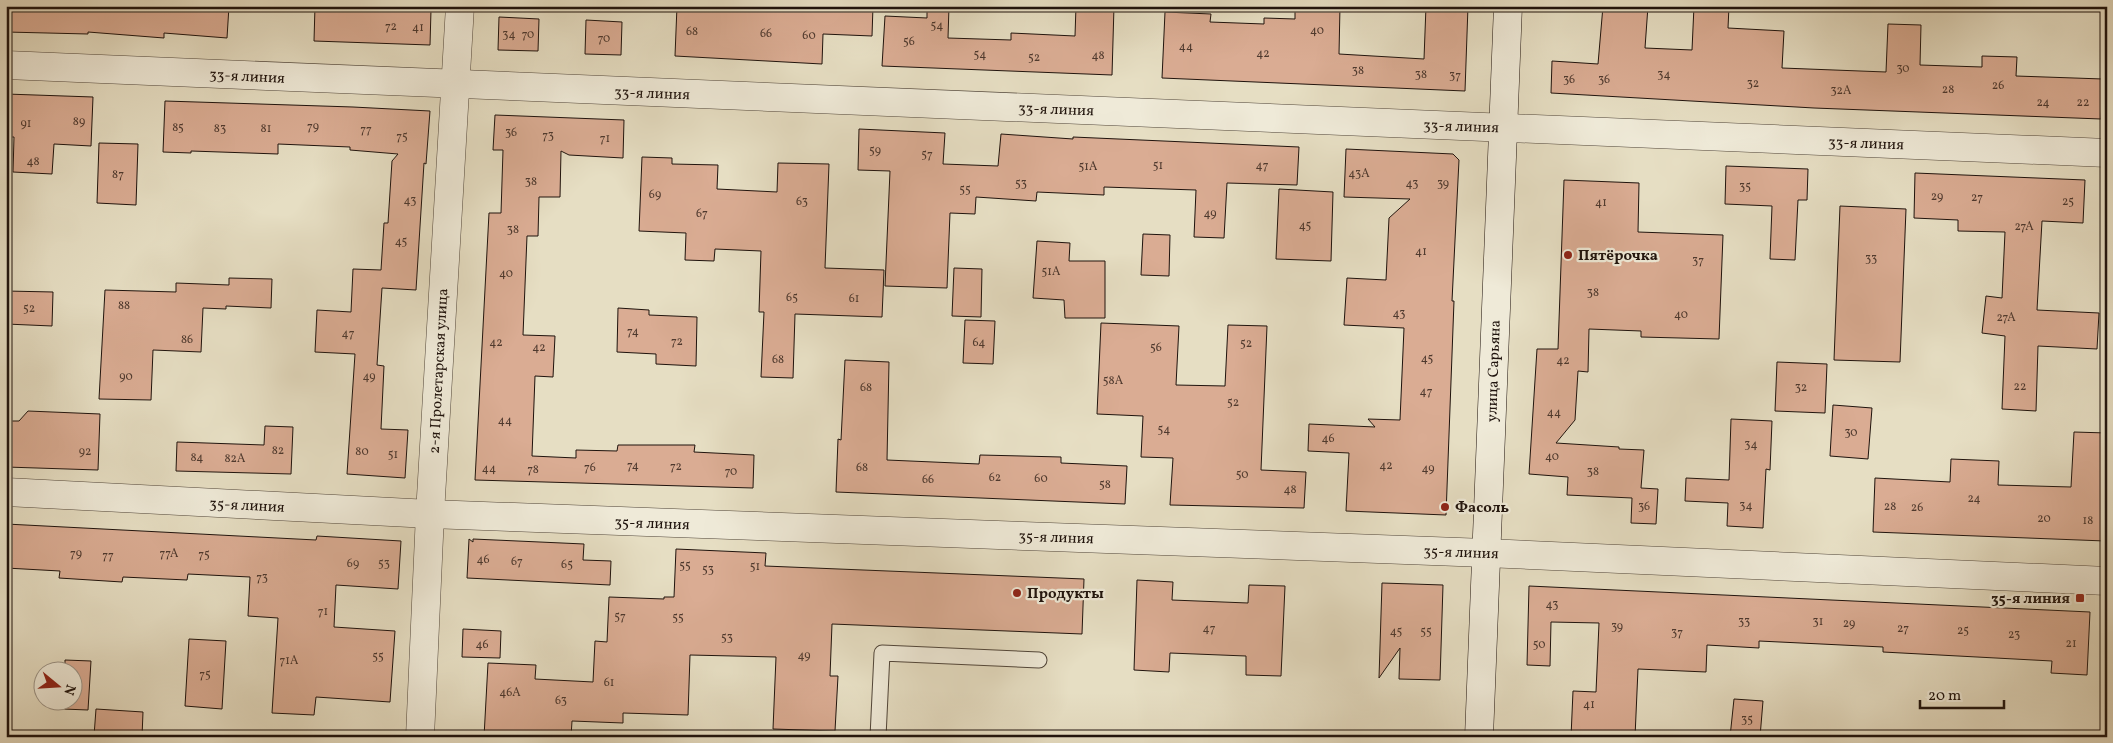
<svg xmlns="http://www.w3.org/2000/svg" width="2113" height="743" viewBox="0 0 2113 743" font-family="Vollkorn,serif">
<style>
.building{fill:#daac93;stroke:#1f130d}
.lines{fill:none;stroke-linecap:round;stroke-linejoin:round}
.service-casing{stroke:#51463a;stroke-width:17}
.minor-casing{stroke:#51463a;stroke-width:29}
.tertiary-casing{stroke:#51463a;stroke-width:29}
.secondary-casing{stroke:#1f130d;stroke-width:29}
.service{stroke:#efead8;stroke-width:15}
.minor{stroke:#efead8;stroke-width:28}
.tertiary{stroke:#efead8;stroke-width:28}
.secondary{stroke:#efead8;stroke-width:28}
.poi-dot{fill:#8f2418;stroke:#efead8;stroke-width:2}
.labels{text-anchor:middle;stroke-width:4.5;stroke-linejoin:round;paint-order:stroke}
.number-label{font-size:12px;fill:#4e392e}
.street-label{font-size:15px;fill:#1f130d;stroke:#efead8}
.poi-label{font-size:15px;font-weight:bold;fill:#1f130d;stroke:#efead8;text-anchor:start}
</style>
<rect width="100%" height="100%" fill="#e6dec3"/>
<filter id="stains"><feTurbulence type="fractalNoise" baseFrequency=".004" numOctaves="4"/><feColorMatrix values="0 0 0 0 .2 0 0 0 0 .09 0 0 0 0 .02 0 0 0 .5 -.17"/></filter>
<radialGradient id="worn" r=".72"><stop offset=".6" stop-color="#630" stop-opacity="0"/><stop offset="1" stop-color="#630" stop-opacity=".3"/></radialGradient>
<g class="building">
<polygon points="6,6 229,6 227,38 164,33 164,38 88,32 88,34 6,32"/>
<polygon points="315,6 376,6 379,8 431,10 430,45 314,41"/>
<polygon points="677,6 841,9 841,6 873,6 872,36 823,34 822,64 675,56"/>
<polygon points="927,6 949,6 948,38 1011,40 1011,33 1075,36 1076,6 1114,6 1112,75 882,66 885,16 927,18"/>
<polygon points="1295,6 1340,6 1339,54 1424,59 1426,6 1468,6 1465,91 1162,78 1165,12 1211,14 1210,22 1264,24 1264,18 1295,19"/>
<polygon points="1603,6 1648,6 1645,48 1692,50 1694,6 1729,6 1728,28 1784,31 1782,68 1886,72 1888,24 1921,25 1920,65 1982,67 1982,56 2017,57 2016,76 2103,79 2101,119 1814,108 1551,93 1552,61 1598,64"/>
<polygon points="499,17 539,19 538,51 498,50"/>
<polygon points="586,20 622,22 621,55 585,54"/>
<polygon points="6,94 93,97 91,146 54,144 52,174 13,172 14,137 6,137"/>
<polygon points="165,101 353,107 430,111 426,164 424,163 416,290 382,288 377,365 384,366 381,429 408,430 405,478 347,474 355,354 315,352 317,310 351,312 353,269 381,270 384,223 388,223 392,161 398,154 350,150 350,147 278,144 278,154 191,151 191,153 163,152"/>
<polygon points="495,115 624,120 623,158 569,155 561,151 560,197 539,197 538,236 527,236 523,335 555,336 553,377 535,376 532,456 576,458 576,450 617,451 618,445 695,445 694,452 754,455 753,488 475,480 489,213 501,213 503,150 493,150"/>
<polygon points="859,129 945,133 943,164 998,166 1001,134 1073,139 1073,137 1299,147 1297,185 1227,183 1224,238 1194,237 1196,190 1104,187 1104,195 1037,192 1036,201 976,197 975,214 950,213 947,288 885,286 890,171 858,170"/>
<polygon points="99,143 138,144 136,205 97,203"/>
<polygon points="1346,149 1453,154 1459,160 1452,301 1454,301 1446,515 1346,511 1349,453 1308,451 1309,424 1375,427 1368,419 1400,420 1404,328 1344,325 1347,278 1386,280 1389,218 1410,199 1344,197"/>
<polygon points="642,157 672,158 672,164 718,165 717,189 777,192 778,163 829,164 825,268 884,270 882,317 795,314 793,378 761,377 764,312 759,312 761,251 715,249 714,261 685,260 686,233 639,231"/>
<polygon points="1726,166 1808,169 1807,200 1798,200 1795,260 1770,259 1772,206 1725,204"/>
<polygon points="1915,173 2085,180 2083,223 2042,221 2037,310 2099,313 2097,349 2038,346 2036,411 2002,409 2005,336 1982,333 1986,296 2002,298 2005,232 1958,231 1958,220 1914,218"/>
<polygon points="1564,180 1639,183 1638,232 1723,235 1719,339 1641,337 1641,331 1589,329 1588,372 1578,371 1575,420 1556,443 1619,447 1619,449 1644,450 1641,488 1658,489 1656,524 1631,523 1632,498 1567,495 1568,477 1529,474 1537,349 1558,349"/>
<polygon points="1279,189 1333,192 1331,261 1276,259"/>
<polygon points="1840,206 1906,209 1900,362 1834,360"/>
<polygon points="1143,234 1170,235 1169,276 1141,275"/>
<polygon points="1037,241 1070,243 1069,261 1105,261 1105,318 1065,318 1064,300 1033,298"/>
<polygon points="954,268 982,269 981,317 952,316"/>
<polygon points="229,278 272,279 271,308 226,306 226,309 203,308 201,352 153,350 151,400 99,399 105,290 176,292 176,283 229,285"/>
<polygon points="6,291 53,292 52,326 6,324"/>
<polygon points="618,308 649,310 649,315 697,317 696,366 656,364 656,354 617,352"/>
<polygon points="965,320 995,321 993,364 963,363"/>
<polygon points="1101,323 1179,326 1176,385 1225,386 1228,325 1267,326 1261,470 1306,472 1304,508 1170,505 1173,458 1141,457 1143,416 1097,414"/>
<polygon points="845,360 889,362 887,460 979,464 980,455 1022,456 1061,457 1061,463 1127,466 1125,504 836,492 838,439 841,440"/>
<polygon points="1777,362 1827,364 1825,413 1775,411"/>
<polygon points="1833,405 1872,408 1868,459 1830,456"/>
<polygon points="28,411 100,414 98,470 6,467 6,421 19,421"/>
<polygon points="1731,419 1772,421 1770,470 1766,469 1763,528 1727,526 1728,503 1685,501 1686,478 1729,480"/>
<polygon points="265,426 293,427 291,474 176,471 177,442 264,445"/>
<polygon points="2074,432 2107,433 2103,500 2106,500 2105,541 1873,532 1875,478 1950,482 1951,459 1999,461 1998,485 2071,487"/>
<polygon points="6,524 316,540 317,536 401,541 398,589 336,585 334,627 395,631 390,702 316,697 314,715 272,713 278,618 248,616 250,577 188,574 187,580 123,577 122,582 59,578 60,571 6,568"/>
<polygon points="469,539 473,542 473,539 584,544 583,560 611,561 610,585 467,578"/>
<polygon points="676,549 766,553 765,566 1084,579 1082,634 832,624 830,676 838,676 835,731 773,729 776,657 690,655 688,715 623,713 623,723 572,721 571,737 484,737 488,663 536,665 535,679 593,682 595,641 607,642 609,597 664,599 664,597 674,597"/>
<polygon points="1137,580 1173,582 1172,600 1248,603 1249,585 1285,586 1281,676 1246,675 1246,656 1170,653 1169,672 1134,670"/>
<polygon points="1382,583 1443,585 1440,680 1399,679 1400,648 1379,678"/>
<polygon points="1529,586 2090,612 2087,675 2051,673 2052,661 1883,652 1883,647 1759,641 1759,648 1707,645 1706,672 1638,669 1635,737 1571,737 1573,691 1596,692 1599,623 1551,622 1550,666 1527,665"/>
<polygon points="463,629 501,631 500,658 462,657"/>
<polygon points="189,639 226,641 222,709 185,706"/>
<polygon points="65,660 91,661 88,710 63,709 63,700 72,700 72,670 65,670"/>
<polygon points="1734,699 1763,701 1760,737 1730,737"/>
<polygon points="96,709 143,712 142,737 94,736"/>
</g>
<g class="lines">
<defs>
<polyline id="service" points="878,737 882,653 1039,660"/>
<g id="minor">
<polyline points="6,65 2107,153"/>
<polyline points="6,492 430,514 1486,553"/>
<polyline points="420,737 430,514 460,6"/>
</g>
<polyline id="tertiary" points="1486,553 2107,581"/>
<polyline id="secondary" points="1479,737 1508,6"/>
</defs>
<use href="#service" class="service-casing"/>
<use href="#minor" class="minor-casing"/>
<use href="#tertiary" class="tertiary-casing"/>
<use href="#secondary" class="secondary-casing"/>
<use href="#service" class="service"/>
<use href="#minor" class="minor"/>
<use href="#tertiary" class="tertiary"/>
<use href="#secondary" class="secondary"/>
</g>
<g class="poi-dot">
<circle cx="1568" cy="255" r="5"/>
<circle cx="1445" cy="507" r="5"/>
<circle cx="1017" cy="593" r="5"/>
<rect x="2075" y="593" width="10" height="10" rx="2.5"/>
</g>
<g class="labels">
<g class="number-label">
<text x="937" y="29">54</text>
<text x="391" y="30">72</text>
<text x="418" y="31">41</text>
<text x="1317" y="34">40</text>
<text x="692" y="35">68</text>
<text x="766" y="37">66</text>
<text x="509" y="38">34</text>
<text x="528" y="38">70</text>
<text x="809" y="39">60</text>
<text x="604" y="42">70</text>
<text x="909" y="45">56</text>
<text x="1186" y="50">44</text>
<text x="1263" y="57">42</text>
<text x="980" y="58">54</text>
<text x="1098" y="59">48</text>
<text x="1034" y="61">52</text>
<text x="1903" y="72">30</text>
<text x="1358" y="74">38</text>
<text x="1421" y="78">38</text>
<text x="1664" y="78">34</text>
<text x="1455" y="79">37</text>
<text x="1569" y="83">36</text>
<text x="1604" y="83">36</text>
<text x="1753" y="87">32</text>
<text x="1998" y="89">26</text>
<text x="1948" y="93">28</text>
<text x="1841" y="94">32А</text>
<text x="2043" y="106">24</text>
<text x="2083" y="106">22</text>
<text x="79" y="125">89</text>
<text x="26" y="127">91</text>
<text x="313" y="130">79</text>
<text x="178" y="131">85</text>
<text x="220" y="132">83</text>
<text x="266" y="132">81</text>
<text x="366" y="133">77</text>
<text x="511" y="136">36</text>
<text x="548" y="139">73</text>
<text x="402" y="140">75</text>
<text x="605" y="142">71</text>
<text x="875" y="154">59</text>
<text x="927" y="158">57</text>
<text x="33" y="165">48</text>
<text x="1158" y="169">51</text>
<text x="1262" y="169">47</text>
<text x="1088" y="170">51А</text>
<text x="1359" y="177">43А</text>
<text x="118" y="178">87</text>
<text x="531" y="185">38</text>
<text x="1021" y="187">53</text>
<text x="1412" y="187">43</text>
<text x="1443" y="187">39</text>
<text x="1745" y="190">35</text>
<text x="965" y="193">55</text>
<text x="655" y="198">69</text>
<text x="1937" y="200">29</text>
<text x="1977" y="201">27</text>
<text x="410" y="204">43</text>
<text x="802" y="205">63</text>
<text x="2068" y="205">25</text>
<text x="1601" y="206">41</text>
<text x="702" y="217">67</text>
<text x="1210" y="217">49</text>
<text x="1305" y="229">45</text>
<text x="2024" y="230">27А</text>
<text x="513" y="233">38</text>
<text x="401" y="245">45</text>
<text x="1421" y="255">41</text>
<text x="1871" y="262">33</text>
<text x="1698" y="264">37</text>
<text x="1051" y="275">51А</text>
<text x="506" y="277">40</text>
<text x="1593" y="296">38</text>
<text x="792" y="301">65</text>
<text x="854" y="302">61</text>
<text x="124" y="309">88</text>
<text x="29" y="312">52</text>
<text x="1399" y="317">43</text>
<text x="1681" y="318">40</text>
<text x="2006" y="321">27А</text>
<text x="633" y="335">74</text>
<text x="348" y="337">47</text>
<text x="187" y="343">86</text>
<text x="677" y="345">72</text>
<text x="496" y="346">42</text>
<text x="979" y="346">64</text>
<text x="1246" y="347">52</text>
<text x="539" y="351">42</text>
<text x="1156" y="351">56</text>
<text x="1427" y="362">45</text>
<text x="778" y="363">68</text>
<text x="1563" y="364">42</text>
<text x="126" y="380">90</text>
<text x="369" y="380">49</text>
<text x="1113" y="384">58А</text>
<text x="2020" y="390">22</text>
<text x="866" y="391">68</text>
<text x="1801" y="391">32</text>
<text x="1426" y="395">47</text>
<text x="1233" y="406">52</text>
<text x="1554" y="416">44</text>
<text x="505" y="424">44</text>
<text x="1164" y="433">54</text>
<text x="1851" y="436">30</text>
<text x="1328" y="442">46</text>
<text x="1751" y="448">34</text>
<text x="278" y="454">82</text>
<text x="85" y="455">92</text>
<text x="362" y="455">80</text>
<text x="393" y="458">51</text>
<text x="1552" y="460">40</text>
<text x="197" y="461">84</text>
<text x="235" y="462">82А</text>
<text x="633" y="469">74</text>
<text x="1386" y="469">42</text>
<text x="676" y="470">72</text>
<text x="590" y="471">76</text>
<text x="862" y="471">68</text>
<text x="489" y="472">44</text>
<text x="1428" y="472">49</text>
<text x="533" y="473">78</text>
<text x="731" y="475">70</text>
<text x="1593" y="475">38</text>
<text x="1242" y="478">50</text>
<text x="995" y="481">62</text>
<text x="1041" y="482">60</text>
<text x="928" y="483">66</text>
<text x="1105" y="488">58</text>
<text x="1290" y="493">48</text>
<text x="1974" y="502">24</text>
<text x="1746" y="509">34</text>
<text x="1644" y="510">36</text>
<text x="1890" y="510">28</text>
<text x="1917" y="511">26</text>
<text x="2044" y="522">20</text>
<text x="2088" y="524">18</text>
<text x="76" y="557">79</text>
<text x="169" y="557">77А</text>
<text x="204" y="558">75</text>
<text x="108" y="559">77</text>
<text x="483" y="563">46</text>
<text x="517" y="565">67</text>
<text x="353" y="567">69</text>
<text x="384" y="567">53</text>
<text x="567" y="568">65</text>
<text x="685" y="569">55</text>
<text x="755" y="570">51</text>
<text x="708" y="573">53</text>
<text x="262" y="581">73</text>
<text x="1552" y="608">43</text>
<text x="323" y="615">71</text>
<text x="620" y="620">57</text>
<text x="678" y="621">55</text>
<text x="1744" y="625">33</text>
<text x="1818" y="625">31</text>
<text x="1849" y="627">29</text>
<text x="1617" y="630">39</text>
<text x="1209" y="632">47</text>
<text x="1903" y="632">27</text>
<text x="1963" y="634">25</text>
<text x="1396" y="635">45</text>
<text x="1426" y="635">55</text>
<text x="1677" y="636">37</text>
<text x="2014" y="638">23</text>
<text x="727" y="641">53</text>
<text x="2071" y="647">21</text>
<text x="482" y="648">46</text>
<text x="1539" y="648">50</text>
<text x="804" y="659">49</text>
<text x="378" y="660">55</text>
<text x="289" y="664">71А</text>
<text x="205" y="678">75</text>
<text x="609" y="686">61</text>
<text x="510" y="696">46А</text>
<text x="561" y="704">63</text>
<text x="1589" y="708">41</text>
<text x="1747" y="723">35</text>
</g>
<g class="street-label">
<text transform="translate(247 76) rotate(3)" y="5">33-я линия</text>
<text transform="translate(652 93) rotate(2)" y="5">33-я линия</text>
<text transform="translate(1056 109) rotate(2)" y="5">33-я линия</text>
<text transform="translate(1461 126) rotate(2)" y="5">33-я линия</text>
<text transform="translate(1866 143) rotate(2)" y="5">33-я линия</text>
<text transform="translate(438 371) rotate(-87)" y="5">2-я Пролетарская улица</text>
<text transform="translate(1493 371) rotate(-88)" y="5">улица Сарьяна</text>
<text transform="translate(247 505) rotate(3)" y="5">35-я линия</text>
<text transform="translate(652 523) rotate(2)" y="5">35-я линия</text>
<text transform="translate(1056 537) rotate(2)" y="5">35-я линия</text>
<text transform="translate(1461 552) rotate(2)" y="5">35-я линия</text>
</g>
<g class="poi-label">
<text x="1578" y="260">Пятёрочка</text>
<text x="1455" y="512">Фасоль</text>
<text x="1027" y="598">Продукты</text>
<text x="2070" y="603" text-anchor="end">35-я линия</text>
</g>
</g>
<rect width="2113" height="743" fill="none" stroke="#e6dec3" stroke-width="25"/>
<rect x="8" y="8" width="2098" height="728" fill="none" stroke="#1f130d" stroke-width="2.5"/>
<rect x="12" y="12" width="2088" height="718" fill="none" stroke="#1f130d"/>
<g transform="translate(58 686) rotate(108)"><circle r="24" fill="#efead8" stroke="#9c9487"/>
<path d="M0-4L9 19L0 12L-9 19Z" fill="#8f2418"/>
<text y="-8" font-size="14" font-weight="bold" text-anchor="middle" fill="#1f130d">N</text>
</g>
<path d="M1920 700v8h84v-8" fill="none" stroke="#1f130d" stroke-width="2.5"/>
<text x="1928" y="700" font-size="15" fill="#1f130d" stroke="#efead8" stroke-width="4" paint-order="stroke">20 m</text>
<rect width="100%" height="100%" filter="url(#stains)"/>
<rect width="100%" height="100%" fill="url(#worn)"/>
</svg>
